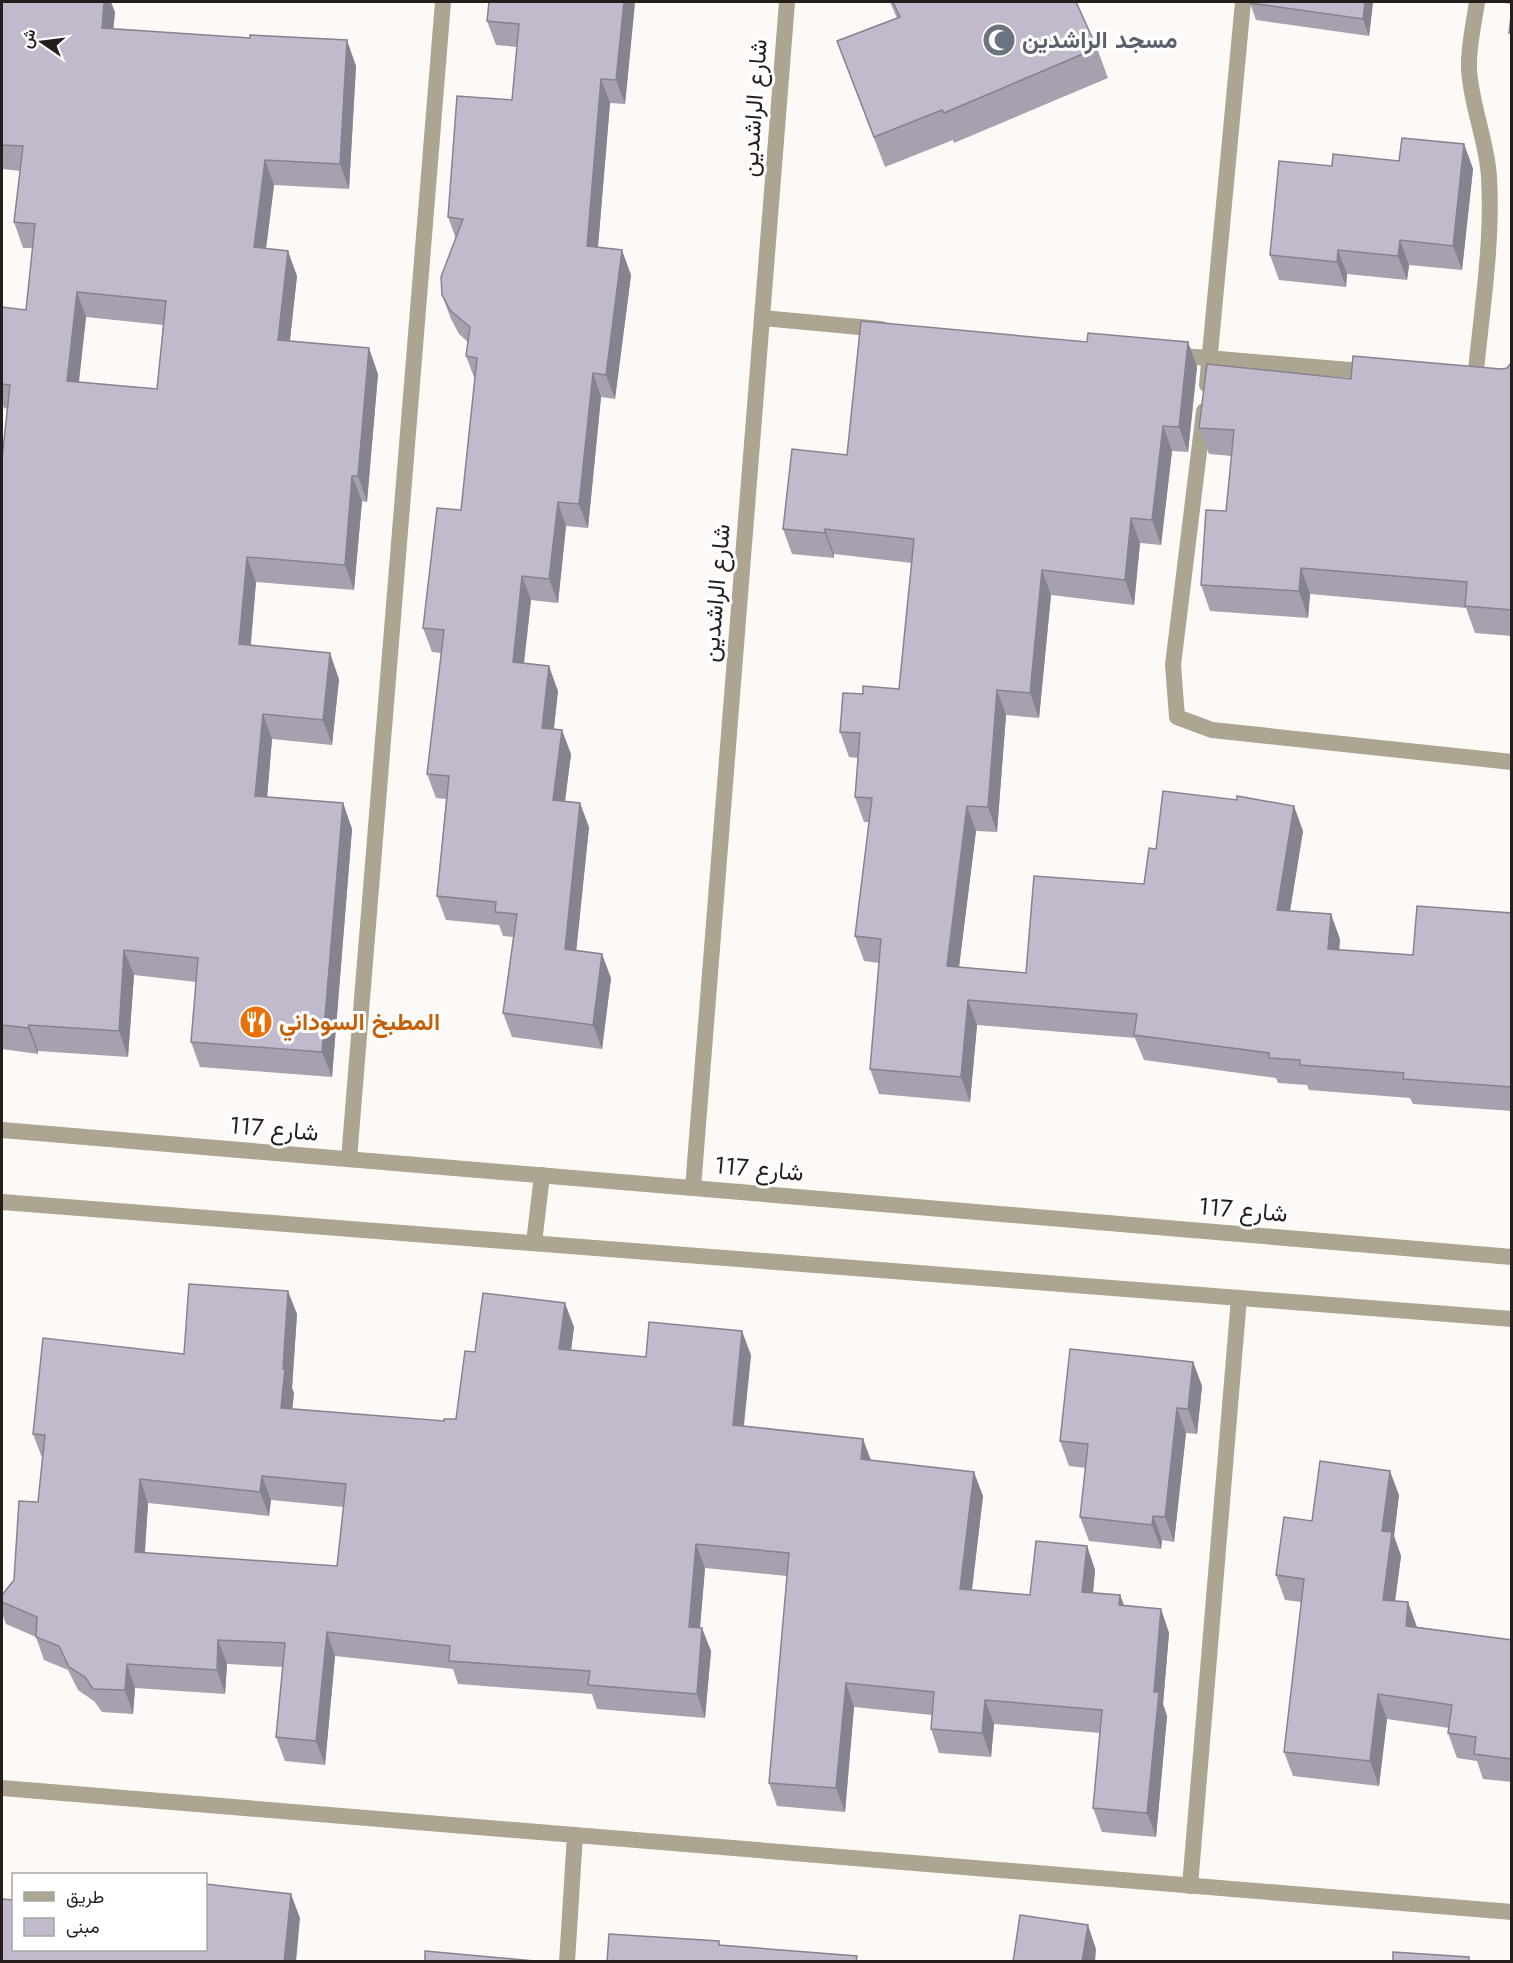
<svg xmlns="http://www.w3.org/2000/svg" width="1513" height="1963" viewBox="0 0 1513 1963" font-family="Jost,Vazirmatn,sans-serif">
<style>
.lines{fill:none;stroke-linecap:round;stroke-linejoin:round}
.minor{stroke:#aca591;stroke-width:16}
.tertiary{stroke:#aca591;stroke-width:16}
.wall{fill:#a6a0af;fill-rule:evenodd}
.shaded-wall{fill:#87828f}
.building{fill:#c1bacc;stroke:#87828f;stroke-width:1.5;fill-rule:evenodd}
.labels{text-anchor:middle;stroke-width:6;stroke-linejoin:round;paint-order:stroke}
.worship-label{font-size:24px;font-weight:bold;fill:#5b616d;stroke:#fff;text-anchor:start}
.street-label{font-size:24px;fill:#261e1c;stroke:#fff}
.food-label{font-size:24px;font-weight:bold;fill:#c56008;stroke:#fff;text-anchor:start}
</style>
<rect width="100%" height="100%" fill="#fdf9f7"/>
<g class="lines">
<g class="minor">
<polyline points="762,318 881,329"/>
<polyline points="1172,355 1374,372"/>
<path d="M1475 381C1481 314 1493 245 1489 177 1487 141 1471 106 1469 69 1468 48 1474 23 1477 2"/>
<polyline points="1207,385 1243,2"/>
<polyline points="1204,411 1173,665 1177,717 1212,730 1512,762"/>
<polyline points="349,1159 443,2"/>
<polyline points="693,1188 787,2"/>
<polyline points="2,1788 1512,1912"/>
<polyline points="1190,1886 1239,1298"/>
<polyline points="567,1962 575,1835"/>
</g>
<g class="tertiary">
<polyline points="2,1130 1512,1257"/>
<polyline points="2,1202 1512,1319"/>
<polyline points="534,1243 542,1175"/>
</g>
</g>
<g class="wall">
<path d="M2 2 115 12 113 29 356 66 349 189 274 185 266 248 297 276 290 341 378 374 367 502 362 501 354 590 256 582 251 645 339 679 332 745 272 739 267 797 343 803 352 829 332 1077 200 1067 191 1042 196 982 134 975 128 1057 38 1051V1054L2 1049V459L8 409 4 408 2 402V307L26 310 33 248H23L14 222 20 171 2 169ZM86 317 163 325 157 389 79 382Z"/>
<polygon points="489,2 635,2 625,104 610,103 598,247 631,275 615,399 601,397 588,528 566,526 558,603 531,600 524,664 558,691 554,729 571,754 565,801 589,827 576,950 611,978 602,1049 512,1037 503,1013 513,937 503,936 499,925 446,920 437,896 446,799 436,798 427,774 441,653 432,652 423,628 461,510 475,380 466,356 468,342 459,334 451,319 442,295 456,239 448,217 512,100 517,47 496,45 487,21"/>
<polygon points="890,2 1076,2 1097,48 1108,78 954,143 953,140 885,167 837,41 897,18"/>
<polygon points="1373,2 1369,36 1256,20 1250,3"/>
<polygon points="1492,2 1512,2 1512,4 1493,2"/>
<polygon points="1464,144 1473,169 1462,270 1409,265 1407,280 1347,274 1346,287 1279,280 1270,255 1332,166 1399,161"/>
<polygon points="1087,342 1188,342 1197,367 1188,452 1172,451 1161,545 1140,543 1134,605 1051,595 1039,718 1006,715 997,832 976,831 959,967 1026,973 1144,884 1156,849 1303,831 1290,911 1340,939 1339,950 1413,955 1512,913 1512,1111 1413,1104 1410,1098 1309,1090 1307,1085 1278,1083 1276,1078 1144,1060 1135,1038 977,1025 970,1102 879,1094 870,1069 879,963 864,961 855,936 869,822 864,822 855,797 858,758 849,757 840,732 863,694 899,689 912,563 834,554 834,558 792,554 783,529 847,455"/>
<polygon points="1512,362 1512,636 1475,633 1466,608 1310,594 1308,618 1210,611 1201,585 1226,511 1232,456 1209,454 1199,428 1351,379 1501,369 1507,368"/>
<path d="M297 1314 292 1388 294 1393 292 1409 444 1421 456 1419 475 1352 574 1327 571 1350 646 1357 751 1355 744 1426 871 1460 983 1496 972 1590 1030 1595 1087 1546 1095 1570 1093 1593 1120 1595 1124 1605 1161 1609 1169 1633 1163 1704 1167 1716 1156 1837 1102 1832 1093 1808 1100 1733 994 1724 991 1757 939 1753 931 1729 932 1715 854 1707 845 1812 777 1806 769 1783 787 1576 705 1568 700 1627 711 1651 705 1718 597 1709 592 1694 458 1684 453 1669 335 1656 325 1765 285 1761 276 1737 283 1667 227 1664 225 1694 135 1688 133 1714 102 1712 94 1701 78 1690 68 1670 44 1660 36 1637 6 1624 2 1613V1595L14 1580 38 1502 42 1458 33 1434 184 1354ZM271 1500 344 1507 337 1566 145 1553 148 1503 269 1516Z"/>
<polygon points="1193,1362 1202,1386 1197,1434 1186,1433 1174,1542 1162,1540 1161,1549 1089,1541 1080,1517 1086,1468 1069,1466 1060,1441"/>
<polygon points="1399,1495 1394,1536 1401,1556 1395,1601 1417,1627 1512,1640 1512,1782 1483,1779 1477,1761 1457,1758 1448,1733 1449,1728 1387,1719 1379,1786 1293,1776 1284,1752 1301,1602 1285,1600 1276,1575 1312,1521"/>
</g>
<g class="shaded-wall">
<polygon points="104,2 111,2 115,12 111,53 102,28"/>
<polygon points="624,2 635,2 625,104 616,80"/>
<polygon points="1365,2 1373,2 1369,36 1363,19"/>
<polygon points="347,40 356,66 349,189 340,164"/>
<polygon points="601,79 610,103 596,270 587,246"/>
<polygon points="1464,144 1473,169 1462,270 1453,246"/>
<polygon points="265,160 274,185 263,272 254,247"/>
<polygon points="1400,240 1409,265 1407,280 1398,256"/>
<polygon points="622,250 631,275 615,399 606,375"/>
<polygon points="1338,250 1347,274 1346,287 1337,262"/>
<polygon points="288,251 297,276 287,365 278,340"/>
<polygon points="77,292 86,317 76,406 67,381"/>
<polygon points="1188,342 1197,367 1188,452 1179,427"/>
<polygon points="369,348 378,374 367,502 358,476"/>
<polygon points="593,373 601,397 588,528 579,504"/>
<polygon points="1163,426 1172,451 1161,545 1152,520"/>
<polygon points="352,476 362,501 354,590 345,565"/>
<polygon points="558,502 566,526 558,603 549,579"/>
<polygon points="1131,518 1140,543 1134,605 1125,580"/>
<polygon points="825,529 834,554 834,558 825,533"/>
<polygon points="247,557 256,582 248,670 239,644"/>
<polygon points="1301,568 1310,594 1308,618 1299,591"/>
<polygon points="1042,570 1051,595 1039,718 1030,693"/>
<polygon points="522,576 531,600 521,686 513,662"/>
<polygon points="330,653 339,679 332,745 323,720"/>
<polygon points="549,666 558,691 551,752 542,728"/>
<polygon points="997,690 1006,715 997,832 988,807"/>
<polygon points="263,714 272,739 265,822 255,796"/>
<polygon points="562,730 571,754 562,824 553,800"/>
<polygon points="343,803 352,829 332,1077 322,1052"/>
<polygon points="580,803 589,827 574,973 565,949"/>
<polygon points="967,806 976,831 956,991 947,966"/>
<polygon points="1294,806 1303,831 1286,935 1277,910"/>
<polygon points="1331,914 1340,939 1337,974 1328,949"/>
<polygon points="124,950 134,975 128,1057 119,1031"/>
<polygon points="602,954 611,978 602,1049 593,1025"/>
<polygon points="968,1000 977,1025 970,1102 961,1077"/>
<polygon points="29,1025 38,1051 38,1054 28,1028"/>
<polygon points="288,1291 297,1314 292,1388 294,1393 290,1432 281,1408"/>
<polygon points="565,1303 574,1327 568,1373 559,1349"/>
<polygon points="742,1331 751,1355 741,1449 733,1425"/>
<polygon points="1193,1362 1202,1386 1197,1434 1188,1409"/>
<polygon points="1177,1408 1186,1433 1174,1542 1165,1517"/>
<polygon points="863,1439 872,1463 861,1459"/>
<polygon points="1390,1471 1399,1495 1394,1536 1401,1556 1392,1624 1383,1600 1382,1531"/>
<polygon points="974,1472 983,1496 969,1613 960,1589"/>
<polygon points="262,1476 271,1500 269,1516 260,1492"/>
<polygon points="140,1479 148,1503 143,1576 135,1552"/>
<polygon points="1153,1516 1162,1540 1161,1549 1152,1525"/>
<polygon points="696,1544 705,1568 698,1651 689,1627"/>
<polygon points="1087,1546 1095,1570 1091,1616 1082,1592"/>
<polygon points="1120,1595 1129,1619 1119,1605"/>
<polygon points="1408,1602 1417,1627 1406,1626"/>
<polygon points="1161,1609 1169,1633 1163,1704 1167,1716 1156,1837 1147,1813 1154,1692"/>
<polygon points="702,1628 711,1651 705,1718 697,1694"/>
<polygon points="327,1632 335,1656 325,1765 316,1741"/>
<polygon points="218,1640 227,1664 225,1694 217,1670"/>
<polygon points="127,1664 135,1688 133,1714 125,1690"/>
<polygon points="846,1683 854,1707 845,1812 836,1788"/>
<polygon points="1378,1694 1387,1719 1379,1786 1370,1761"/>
<polygon points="985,1700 994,1724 991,1757 982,1733"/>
<polygon points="291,1894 300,1918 296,1962 284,1962"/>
<polygon points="1088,1925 1096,1949 1095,1962 1082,1962"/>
</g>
<g class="building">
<path d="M2 2H104L102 28 250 38V35L347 40 340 164 265 160 254 247 288 251 278 340 369 348 358 476H352L345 565 247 557 239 644 330 653 323 720 263 714 255 796 343 803 322 1052 191 1042 198 958 124 950 119 1031 29 1025 28 1028 2 1025V459L10 385 2 384V307L26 310 35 224 14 222 23 146 2 145ZM77 292 166 301 157 389 67 381Z"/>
<polygon points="489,2 624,2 616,80 601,79 587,246 622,250 606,375 593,373 579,504 558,502 549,579 522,576 513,662 549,666 542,728 562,730 553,800 580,803 565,949 602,954 593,1025 503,1013 517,914 495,912 496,902 437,896 449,776 427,774 444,630 423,628 437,508 461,510 477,358 466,356 470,327 450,310 442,295 441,277 463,219 448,217 457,96 512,100 519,24 487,21"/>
<polygon points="893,2 1076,2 1097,48 944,113 942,110 874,137 837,41 900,17"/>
<polygon points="1250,2 1365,2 1363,19 1250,3"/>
<polygon points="1512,8 1512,33 1509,33"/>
<polygon points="1402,138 1464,144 1453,246 1400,240 1398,256 1338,250 1337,262 1270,255 1279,161 1332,166 1333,154 1399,161"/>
<polygon points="861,321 1087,342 1088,333 1188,342 1179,427 1163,426 1152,520 1131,518 1125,580 1042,570 1030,693 997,690 988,807 967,806 947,966 1026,973 1034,876 1144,884 1149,848 1156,849 1163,791 1237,800 1237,796 1294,806 1277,910 1331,914 1328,949 1413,955 1417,906 1512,913 1512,1087 1403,1079 1404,1073 1300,1065 1300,1060 1269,1058 1269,1053 1134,1035 1137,1014 968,1000 961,1077 870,1069 881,939 855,936 872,798 855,797 860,733 840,732 843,693 863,694 863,686 899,689 914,539 825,529 825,533 783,529 792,449 847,455"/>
<polygon points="1353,356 1501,369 1507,368 1512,362 1512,610 1465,606 1467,582 1301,568 1299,591 1201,585 1206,510 1226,511 1234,430 1199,428 1207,364 1351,379"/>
<path d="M189 1284 288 1291 283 1369H285L281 1408 444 1421V1419H456L465 1351 475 1352 483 1293 565 1303 559 1349 646 1357 649 1322 742 1331 733 1425 863 1439 861 1459 974 1472 960 1589 1030 1595 1036 1541 1087 1546 1082 1592 1120 1595 1119 1605 1161 1609 1154 1692H1159L1147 1813 1093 1808 1102 1710 985 1700 982 1733 931 1729 934 1692 846 1683 836 1788 769 1783 789 1553 696 1544 689 1627 702 1628 697 1694 588 1685 590 1671 449 1661 450 1646 327 1632 316 1741 276 1737 285 1643 218 1640 217 1670 127 1664 125 1690 93 1689 85 1677 69 1667 59 1646 36 1637 37 1617 2 1602V1595L14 1580 19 1501 38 1502 45 1435 33 1434 43 1338 184 1354ZM262 1476 346 1484 337 1566 135 1552 140 1479 260 1492Z"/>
<polygon points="1070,1349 1193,1362 1188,1409 1177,1408 1165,1517 1153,1516 1152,1525 1080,1517 1088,1444 1060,1441"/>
<polygon points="1320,1461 1390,1471 1382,1531 1392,1532 1383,1600 1408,1602 1406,1626 1512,1640 1512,1759 1474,1754 1476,1737 1448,1733 1452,1705 1378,1694 1370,1761 1284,1752 1304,1579 1276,1575 1284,1517 1312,1521"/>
<polygon points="206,1884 291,1894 284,1962 2,1962 2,1899 14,1900 14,1950 206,1950"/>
<polygon points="1020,1915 1088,1925 1082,1962 1013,1962"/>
<polygon points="609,1934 719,1941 719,1945 857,1956 856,1962 607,1962"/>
<polygon points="425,1951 534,1961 534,1962 425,1962"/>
<polygon points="1393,1952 1469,1957 1469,1962 1393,1962"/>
</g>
<defs>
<symbol id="mosque-disc" viewBox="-11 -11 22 22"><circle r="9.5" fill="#6b7280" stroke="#fff"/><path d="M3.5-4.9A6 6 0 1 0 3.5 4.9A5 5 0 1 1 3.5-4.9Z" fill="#fff"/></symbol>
<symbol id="restaurant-disc" viewBox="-11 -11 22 22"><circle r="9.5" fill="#e8710a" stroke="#fff"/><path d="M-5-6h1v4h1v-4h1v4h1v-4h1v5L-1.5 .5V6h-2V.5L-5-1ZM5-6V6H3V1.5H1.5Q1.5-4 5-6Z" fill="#fff"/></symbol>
</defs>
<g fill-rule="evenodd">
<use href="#mosque-disc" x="980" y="21" width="38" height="38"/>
<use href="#restaurant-disc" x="237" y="1003" width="38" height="38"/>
</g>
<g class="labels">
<g class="worship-label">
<text x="1022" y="48">مسجد الراشدين</text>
</g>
<g class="street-label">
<text transform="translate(754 108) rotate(-86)" y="8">شارع الراشدين</text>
<text transform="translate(716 593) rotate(-85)" y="8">شارع الراشدين</text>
<text transform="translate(274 1129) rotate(5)" y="8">شارع 117</text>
<text transform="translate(759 1169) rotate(5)" y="8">شارع 117</text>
<text transform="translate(1243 1210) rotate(5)" y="8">شارع 117</text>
</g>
<g class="food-label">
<text x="279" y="1030">المطبخ السوداني</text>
</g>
</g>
<rect width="1513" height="1963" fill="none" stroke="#261e1c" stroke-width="6"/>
<rect x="12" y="1873" width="195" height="78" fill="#ffffff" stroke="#a8a5a4" stroke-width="1.5"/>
<rect x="24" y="1892" width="30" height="9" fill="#aca591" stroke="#a8a5a4" stroke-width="1.5"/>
<text x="66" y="1903" font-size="18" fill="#261e1c">طريق</text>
<rect x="24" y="1918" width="30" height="18" fill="#c1bacc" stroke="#a8a5a4" stroke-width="1.5"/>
<text x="66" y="1933" font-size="18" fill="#261e1c">مبنى</text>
<g transform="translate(42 42) rotate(284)" stroke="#ffffff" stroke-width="4.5" paint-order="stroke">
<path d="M0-4.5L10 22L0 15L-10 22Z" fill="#261e1c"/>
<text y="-9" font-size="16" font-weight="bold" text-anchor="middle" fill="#261e1c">ش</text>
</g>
</svg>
